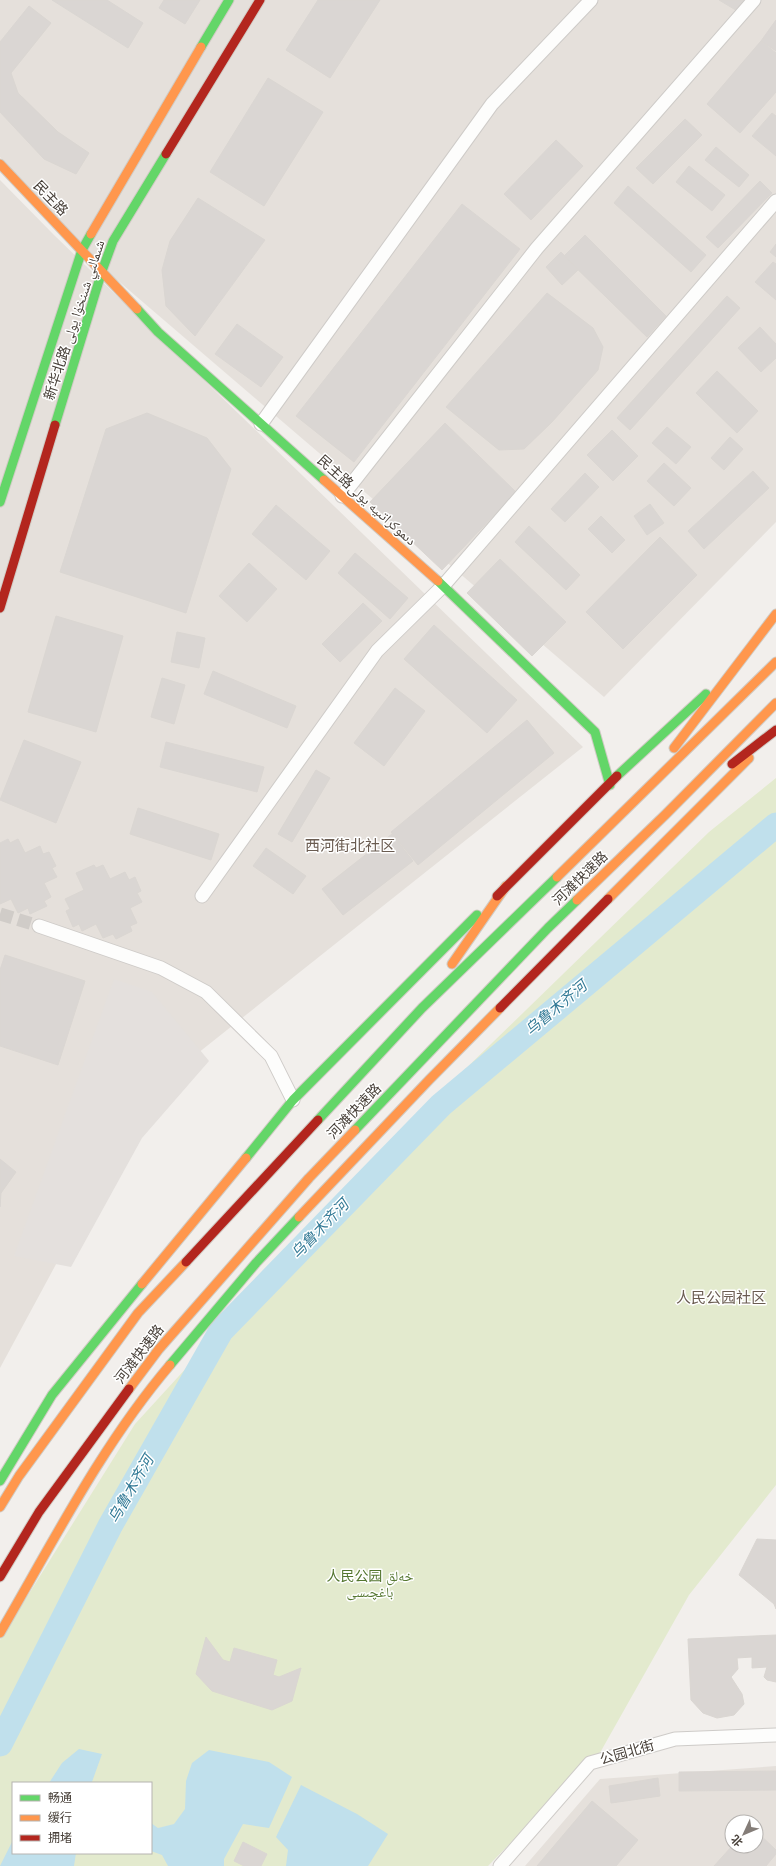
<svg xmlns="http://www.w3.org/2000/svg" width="776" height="1866" viewBox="0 0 776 1866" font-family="Poppins,'Noto Naskh Arabic','Noto Sans SC',sans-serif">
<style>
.residential{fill:#e5e0db;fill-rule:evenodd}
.green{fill:#e3eace;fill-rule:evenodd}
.parking{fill:#e4e0dd}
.water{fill:#c0e0ec}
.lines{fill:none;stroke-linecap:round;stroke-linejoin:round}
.river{stroke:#c0e0ec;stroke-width:25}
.building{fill:#dad6d3;stroke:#dad6d2}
.street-tunnel{stroke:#d0ccc8;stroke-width:13;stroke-dasharray:13 6;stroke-linecap:butt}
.street-casing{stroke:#cecbc8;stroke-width:15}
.fast-casing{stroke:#d0cbc4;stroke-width:11}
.slow-casing{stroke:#d0cbc4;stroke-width:11}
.jam-casing{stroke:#d0cbc4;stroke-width:11}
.street{stroke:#fdfdfc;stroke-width:13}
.fast{stroke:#63d668;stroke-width:9}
.slow{stroke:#ff974d;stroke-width:9}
.jam{stroke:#b3261e;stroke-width:9}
.labels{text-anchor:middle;stroke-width:3;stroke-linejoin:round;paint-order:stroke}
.street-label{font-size:14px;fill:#484039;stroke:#fff}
.park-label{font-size:14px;fill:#54762f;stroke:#fff}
.neighbourhood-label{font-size:15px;fill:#6a5c51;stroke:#fff}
.water-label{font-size:15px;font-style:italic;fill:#327a96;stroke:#fff}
</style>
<rect width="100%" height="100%" fill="#f2efec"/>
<g class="residential">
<polygon points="0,0 776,0 776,522 604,697 116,279 0,157"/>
<polygon points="0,180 54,235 583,747 149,1092 0,1368"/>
<path d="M776 1766V1866H525L600 1779ZM732 1822H756V1846H732Z"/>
</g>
<path class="green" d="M776 778V1485L689 1595 601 1751 488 1866H0V1640L135 1424 415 1118 709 832ZM13 1783H151V1853H13Z"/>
<polygon class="parking" points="114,979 152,992 209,1061 142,1138 71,1267 14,1256"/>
<g class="water">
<polygon points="79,1749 102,1754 92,1782 95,1783 49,1783 62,1763"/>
<polygon points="209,1750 269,1762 292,1777 269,1828 243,1824 224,1859 224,1866 168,1866 162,1855 151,1851 151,1823 158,1828 174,1824 185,1809 186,1781 192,1763"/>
<polygon points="301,1785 357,1814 388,1834 368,1866 286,1866 288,1850 276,1837"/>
<polygon points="13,1840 13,1853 76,1853 74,1866 0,1866"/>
</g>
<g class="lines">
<polyline class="river" points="0,1744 110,1526 221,1331 441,1105 776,825"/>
</g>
<g class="building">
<polygon points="52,0 107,0 143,23 128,48"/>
<polygon points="164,0 200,0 185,24 159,8"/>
<polygon points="318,0 380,0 330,78 286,50"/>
<polygon points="719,0 747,0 739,12"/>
<polygon points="29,6 51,23 11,73 18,93 58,132 89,153 76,174 44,159 0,112 0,42"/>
<polygon points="776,20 776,51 761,41"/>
<polygon points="761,41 776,53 776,92 740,133 707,104"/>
<polygon points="268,78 323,112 264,206 210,172"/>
<polygon points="772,113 776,116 776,156 752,136"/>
<polygon points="685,119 702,135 653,184 636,168"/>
<polygon points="556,140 583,166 531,220 504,194"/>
<polygon points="716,147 749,175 739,187 705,160"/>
<polygon points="689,166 725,195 712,211 676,182"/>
<polygon points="760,181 772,193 718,248 706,237"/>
<polygon points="628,186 706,255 691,272 614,203"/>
<polygon points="198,198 265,240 195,336 166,306 162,270 170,241"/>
<polygon points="462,204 520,249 354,462 296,416"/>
<polygon points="585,235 666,316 647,337 564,256"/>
<polygon points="776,244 776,257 770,252"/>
<polygon points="561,252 578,270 562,285 546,267"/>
<polygon points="773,262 776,264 776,300 755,282"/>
<polygon points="547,293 593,328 603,347 598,370 552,422 524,449 499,450 446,407"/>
<polygon points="727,296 740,308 630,430 617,418"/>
<polygon points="237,324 283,357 261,387 215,354"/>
<polygon points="760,327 776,344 776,358 761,372 738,348"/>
<polygon points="717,371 758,411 737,433 696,393"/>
<polygon points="147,413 207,438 231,469 186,613 60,572 106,429"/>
<polygon points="445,423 516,492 442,570 370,502"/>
<polygon points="667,427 691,447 676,464 652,443"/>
<polygon points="612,430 638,456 613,481 587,455"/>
<polygon points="730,437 743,449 724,470 711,458"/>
<polygon points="664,463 691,488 674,506 647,481"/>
<polygon points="753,471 769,488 704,549 688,531"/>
<polygon points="585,473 599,487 565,522 551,509"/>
<polygon points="650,504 664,523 647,535 634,516"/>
<polygon points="276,505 330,551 306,580 252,534"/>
<polygon points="601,516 625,540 612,553 588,529"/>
<polygon points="529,526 580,575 566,590 515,542"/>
<polygon points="660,537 697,575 623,649 586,612"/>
<polygon points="355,553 408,598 390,619 338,573"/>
<polygon points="500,559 566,622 532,656 467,593"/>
<polygon points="249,563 277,589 247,622 219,596"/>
<polygon points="363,603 382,621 340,662 322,644"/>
<polygon points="56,616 123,636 96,732 28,712"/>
<polygon points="434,625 517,700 487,733 404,659"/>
<polygon points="177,632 205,638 199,668 171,662"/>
<polygon points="213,671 296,706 287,728 204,694"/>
<polygon points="162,678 185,685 174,724 151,717"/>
<polygon points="395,688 425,711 384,766 354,743"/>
<polygon points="527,720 554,753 418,865 391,832"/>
<polygon points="24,740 81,762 56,823 0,800"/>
<polygon points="166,742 264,767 257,792 160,767"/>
<polygon points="316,770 330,778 292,842 278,834"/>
<polygon points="138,808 219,834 211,860 130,834"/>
<polygon points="392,834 413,861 343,915 322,889"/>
<polygon points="8,839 10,843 18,839 25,853 40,846 43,854 49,852 56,866 52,868 57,877 44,883 51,897 44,901 47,906 30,914 28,908 18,913 11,899 0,904 0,843"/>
<polygon points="266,848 306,876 293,894 253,866"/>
<polygon points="94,865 96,868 103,865 110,879 125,872 129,880 135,877 141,891 137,893 142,902 130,908 137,923 130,926 132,931 116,939 113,934 103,938 96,924 82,931 79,924 73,927 66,911 70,909 65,899 84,890 76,873"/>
<polygon points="5,955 85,981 58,1065 0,1046 0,970"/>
<polygon points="0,1159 16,1172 1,1193 0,1207"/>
<polygon points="757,1539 776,1540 776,1609 774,1604 739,1575"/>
<polygon points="776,1635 776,1682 767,1680 764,1677 767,1667 752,1668 752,1657 737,1658 738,1669 731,1677 742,1694 744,1704 734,1715 717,1718 703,1713 691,1700 688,1639"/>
<polygon points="206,1637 223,1660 230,1662 234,1648 277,1660 273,1675 279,1677 301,1668 292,1701 272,1710 212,1691 196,1674"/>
<polygon points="776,1771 776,1790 679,1791 679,1772"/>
<polygon points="658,1778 660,1796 611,1803 609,1786"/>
<polygon points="592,1801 638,1840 616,1866 537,1866"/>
<polygon points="756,1831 776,1850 776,1854 766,1866 714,1866 732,1846 756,1846"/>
<polygon points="243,1842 267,1854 261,1866 244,1866 234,1861"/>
</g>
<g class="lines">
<polyline class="street-tunnel" points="0,914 39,926"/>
<defs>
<g id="street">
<polyline points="261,424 492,104 591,0"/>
<polyline points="342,496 537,248 754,0"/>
<polyline points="202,896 377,651 443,586 776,201"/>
<polyline points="39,926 161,968 206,992 271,1056 293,1100"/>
<polyline points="500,1866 590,1763 675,1739 776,1735"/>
</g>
<g id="fast">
<polyline points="201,47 229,0"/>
<polyline points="137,309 158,332 324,480"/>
<polyline points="55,425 102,271 113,241 166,154"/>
<polyline points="0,502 82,250 91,234"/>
<polyline points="438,581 595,732 610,785"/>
<polyline points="617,776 706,694"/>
<polyline points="318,1120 422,1008 557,877"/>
<polyline points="355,1130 548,928 577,900"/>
<polyline points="246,1158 293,1100 477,915"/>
<polyline points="170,1365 256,1263 299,1217"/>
<polyline points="0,1481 52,1395 142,1284"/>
</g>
<g id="slow">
<polyline points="0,164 137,309"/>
<polyline points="91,234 201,47"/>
<polyline points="324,480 438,581"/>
<polyline points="674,748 776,614"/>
<polyline points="557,877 776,662"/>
<polyline points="608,899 749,758"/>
<polyline points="577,900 666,814 776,703"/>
<polyline points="452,964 506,886"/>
<polyline points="299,1217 429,1080 500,1008"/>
<polyline points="142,1284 246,1158"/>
<polyline points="129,1389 159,1349 309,1178 355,1130"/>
<polyline points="0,1507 19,1476 138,1313 186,1262"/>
<path d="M0 1633C53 1542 102 1445 170 1365"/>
</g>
<g id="jam">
<polyline points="166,154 260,0"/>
<polyline points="0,608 55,425"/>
<polyline points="732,764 776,730"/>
<polyline points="497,896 617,776"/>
<polyline points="500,1008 608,899"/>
<polyline points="186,1262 318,1120"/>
<polyline points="0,1577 39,1512 129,1389"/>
</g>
</defs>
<use href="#street" class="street-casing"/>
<use href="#fast" class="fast-casing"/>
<use href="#slow" class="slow-casing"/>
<use href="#jam" class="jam-casing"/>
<use href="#street" class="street"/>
<use href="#fast" class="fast"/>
<use href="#slow" class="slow"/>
<use href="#jam" class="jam"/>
</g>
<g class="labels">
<g class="street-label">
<text transform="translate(51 198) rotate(46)" y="5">民主路</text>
<text transform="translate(74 320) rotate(-72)" y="5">新华北路 شىمالىي شىنخۇا يولى</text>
<text transform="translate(367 500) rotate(42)" y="5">民主路دىموكراتىيە يولى</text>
<text transform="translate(580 878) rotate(-44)" y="5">河滩快速路</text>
<text transform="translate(354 1111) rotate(-46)" y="5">河滩快速路</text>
<text transform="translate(139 1354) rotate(-52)" y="5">河滩快速路</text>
<text transform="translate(627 1752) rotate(-16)" y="5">公园北街</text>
</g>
<g class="park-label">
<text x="370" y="1581">人民公园 خەلق<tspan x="370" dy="16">باغچىسى</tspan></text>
</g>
<g class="neighbourhood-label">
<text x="350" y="851">西河街北社区</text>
<text x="721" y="1303">人民公园社区</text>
</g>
<g class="water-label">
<text transform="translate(556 1008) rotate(-40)" y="5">乌鲁木齐河</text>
<text transform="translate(320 1229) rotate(-46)" y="5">乌鲁木齐河</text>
<text transform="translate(131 1489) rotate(-60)" y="5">乌鲁木齐河</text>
</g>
</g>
<rect x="12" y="1782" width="140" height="72" fill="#ffffff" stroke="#b6b3b0"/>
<rect x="20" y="1795" width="20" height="6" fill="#63d668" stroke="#b6b3b0"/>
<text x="48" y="1802" font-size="12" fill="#484039">畅通</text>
<rect x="20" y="1815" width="20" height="6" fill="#ff974d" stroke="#b6b3b0"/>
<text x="48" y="1822" font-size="12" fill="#484039">缓行</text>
<rect x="20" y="1835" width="20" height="6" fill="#b3261e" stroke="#b6b3b0"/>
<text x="48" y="1842" font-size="12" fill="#484039">拥堵</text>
<g transform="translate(744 1834) rotate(226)"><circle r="19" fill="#ffffff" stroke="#b6b3b0"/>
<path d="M0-3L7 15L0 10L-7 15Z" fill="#847d78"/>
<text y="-6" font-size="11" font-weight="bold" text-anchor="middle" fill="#484039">北</text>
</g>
</svg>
